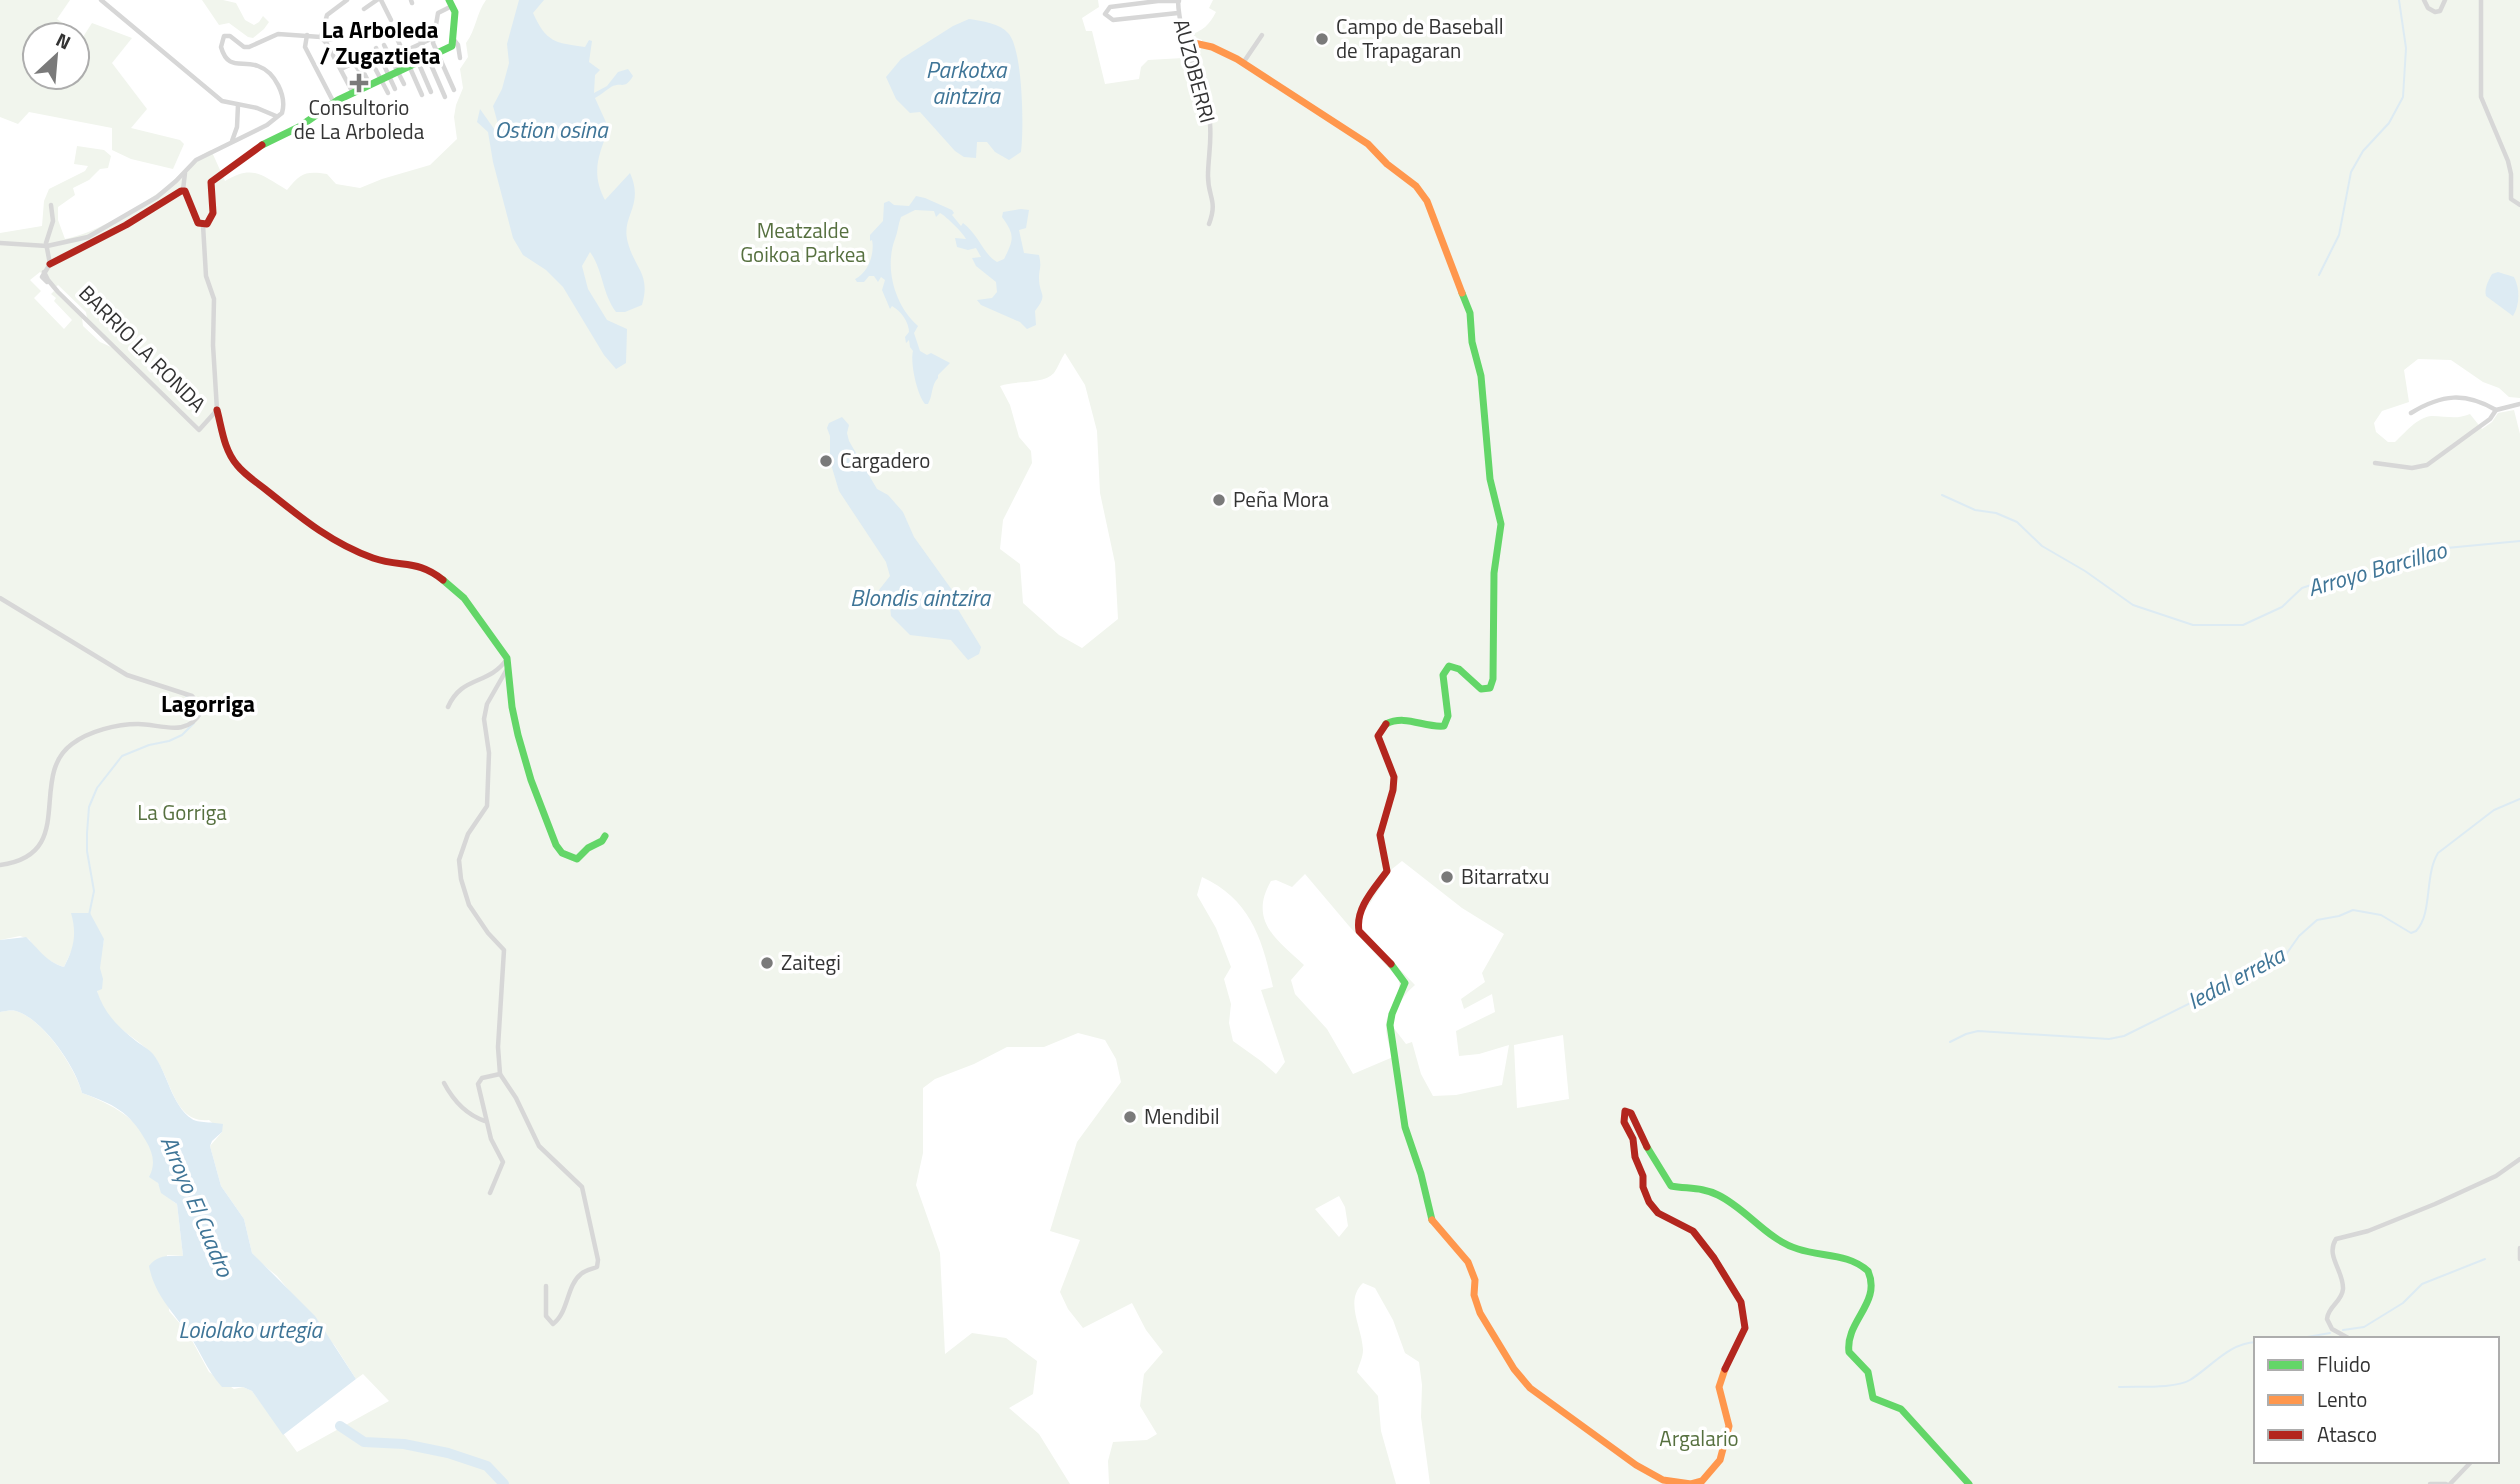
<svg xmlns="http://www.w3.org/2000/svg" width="2520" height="1484" viewBox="0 0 2520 1484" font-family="'Titillium Web',sans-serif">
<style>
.green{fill:#f1f5ed;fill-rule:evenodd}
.water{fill:#ddebf3}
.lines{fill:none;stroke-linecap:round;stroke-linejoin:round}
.stream{stroke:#ddebf3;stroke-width:2}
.river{stroke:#ddebf3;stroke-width:10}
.street{stroke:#d7d7d7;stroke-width:4.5}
.fast{stroke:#63d668;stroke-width:7}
.slow{stroke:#ff974d;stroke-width:7}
.jam{stroke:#b3261e;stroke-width:7}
.poi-dot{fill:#7a7a7a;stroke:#fff;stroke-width:2.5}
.labels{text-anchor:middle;stroke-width:7;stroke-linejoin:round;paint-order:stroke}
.poi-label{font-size:21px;fill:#333;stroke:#fff;text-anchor:start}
.street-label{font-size:21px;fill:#333;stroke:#fff}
.park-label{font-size:21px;fill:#56703f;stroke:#fff}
.neighbourhood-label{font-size:23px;font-weight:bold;fill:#000;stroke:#fff}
.water-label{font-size:23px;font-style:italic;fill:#3f7597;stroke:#fff}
</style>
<rect width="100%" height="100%" fill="#fff"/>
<g class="green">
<path d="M0 0H70L57 19 83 37 92 23 132 38 112 63 147 109 131 128 180 140 184 144 173 169 131 159 112 150V128L29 112 18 124 0 117ZM77 35V77H35V35Z"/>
<polygon points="202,0 223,0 236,3 245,20 254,25 259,22 263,16 269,22 264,29 253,38 248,37 229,23 219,25"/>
<path d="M486 0H1098L1099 7 1082 18 1086 31H1092L1105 84 1139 79 1141 67 1148 60 1183 58 1201 50 1202 40 1189 35C1202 32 1210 24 1216 12L1209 8 1213 0H2520V398L2509 397 2499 388 2483 382 2451 360 2418 359 2404 370 2409 402 2382 411 2374 423 2376 432 2388 442H2395C2405 433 2417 417 2432 416 2447 416 2456 420 2470 414L2482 429 2492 422 2498 413 2514 410 2520 434V1484H1430L1421 1417 1422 1385 1419 1362 1405 1353 1393 1320 1375 1288 1363 1283C1344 1301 1362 1327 1363 1350 1363 1357 1359 1365 1357 1372L1378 1396 1381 1431 1396 1484H1109L1108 1461 1113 1442 1147 1440 1157 1434 1140 1406 1144 1374 1163 1352 1146 1330 1132 1303 1083 1328 1068 1309 1060 1292 1080 1240 1050 1231 1077 1142 1121 1082 1116 1059 1105 1040 1078 1033 1044 1047H1007L974 1064 935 1079 923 1088V1153L916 1185 940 1253 945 1354 972 1333 1006 1338 1037 1361 1033 1394 1009 1408 1039 1434 1070 1484H0V1012C6 1011 11 1010 16 1011 43 1019 75 1067 82 1093 111 1104 142 1119 152 1152 154 1157 153 1163 153 1168 157 1186 163 1194 177 1204L183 1256 167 1255 169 1311 188 1333 209 1372 234 1389 243 1387 252 1391 297 1452 389 1401 363 1374 356 1379 335 1346 277 1276 260 1262 252 1253 244 1219 221 1186 210 1146 222 1132 209 1120C171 1124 172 1072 150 1052 136 1038 112 1026 102 1008 91 988 101 960 104 939L75 927V943L64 967C50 963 36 952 29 939L20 936 0 940V233L42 226 44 201 49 189 85 171 88 166 74 164 77 146 104 150 111 156 108 168 100 169 89 180 73 188 75 195 58 207V220L65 239C94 234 142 206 166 187 184 172 188 161 211 150L225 181C253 164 261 175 287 190 301 173 305 171 327 174L336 184 360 188 382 179 430 165 457 139 454 117 456 105 463 88 460 69 468 57 466 43C476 30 476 14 486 0ZM40 272 55 288 58 285 86 312 88 324 111 347 100 342 83 326 82 318 54 291 51 294 56 298 54 301 72 320 64 329 34 298 41 291 30 280ZM1065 353 1085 385 1097 431 1100 493 1115 563 1118 619 1082 648 1059 635 1023 603 1020 564 1000 549 1003 520 1032 463 1031 451 1019 437 1010 405 1000 386C1015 380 1043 385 1054 373 1058 367 1061 359 1065 353ZM1402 861 1462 908 1504 934 1482 973 1485 982 1461 999 1464 1009 1492 994 1495 1012 1456 1031 1459 1056 1479 1054 1509 1045 1502 1085 1456 1095 1433 1096 1421 1074 1412 1042 1406 1044 1393 1027C1394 1010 1402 996 1415 985L1362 930 1358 922 1392 869ZM1305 874 1349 926 1398 978C1404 995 1388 1007 1386 1023 1385 1034 1389 1046 1393 1057L1353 1074 1327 1029 1295 994 1291 980 1304 965C1277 940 1248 921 1271 881L1276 880 1292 887ZM1202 877C1250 899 1262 938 1273 987L1261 990 1285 1062 1276 1074 1261 1061 1233 1041 1229 1023 1231 1004 1224 979 1231 967 1216 928 1197 895ZM1563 1035 1569 1099 1517 1108 1514 1045ZM1339 1196 1345 1207 1348 1226 1339 1237 1315 1209ZM2256 1339H2497V1461H2256Z"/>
</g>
<g class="water">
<path d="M519 0H544L533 13C546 42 555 43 585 47L589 40 592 41 589 62 600 70 595 75 594 93 607 86 618 72 628 69 633 76C624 91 622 81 611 87 608 89 599 96 595 98L609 129C598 155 591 174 605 200L630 173C645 207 620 215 628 243 635 269 651 274 642 305L625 312H616C602 293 603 270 590 252L582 266 588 289 607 320 627 329 626 363 616 369 604 355 563 287 546 270 523 255 513 238 493 162 488 132 477 122 480 109 497 133 498 124 493 106 502 89 509 63 507 44Z"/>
<path d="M969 19C982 21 1000 23 1009 34 1023 52 1024 128 1021 152L1009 160 995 152 987 142H977L976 158 964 157 955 151 920 112 910 113 896 99 886 77 901 59 953 26Z"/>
<path d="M916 196 925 198 952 210 954 213 952 215 961 226 963 223C979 235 983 254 997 262L1004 259C1014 239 1015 235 1002 217L1003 212 1021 209 1029 210 1026 228 1019 230 1024 253 1039 255C1042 268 1039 268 1039 278 1039 296 1049 293 1035 311L1036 325 1027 329 1020 322 981 305 977 300 992 298 997 292 996 282 976 266 972 258 981 257 976 248 968 250 957 247 955 238 966 239C964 234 946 216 940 213L936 217 934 211 915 210 901 217C898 224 898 232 895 239 884 268 895 306 918 326L914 333 920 351 927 355 931 353 950 363 938 375V378C931 385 933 395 928 404H925C917 394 910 363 913 351L910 347 909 340 906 343 905 337 909 332C909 322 901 311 892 306L890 309 882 290 885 280 881 277 878 282 874 276H869L864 282H857L855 279C868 273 875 254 872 240L870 241V235L883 221 884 203 889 201 894 205 909 206Z"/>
<path d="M2498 272 2514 277C2520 288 2520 305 2513 316L2486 296C2484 289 2488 281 2492 274Z"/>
<polygon points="842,417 849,425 847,433 849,441 877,489 888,495 903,512 914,537 952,590 951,598 981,647 979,654 968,660 951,640 910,635 891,616 890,606 880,599 879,590 890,576 886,562 839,491 830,461 830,436 827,428 829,423"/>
<path d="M71 913H90L104 939 100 968 103 979 102 989 97 991C104 1013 118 1027 136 1041 141 1045 149 1049 153 1054 168 1073 171 1105 192 1119 197 1123 214 1122 223 1124L222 1132 212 1141 210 1146 221 1186 244 1219 252 1253 315 1316 356 1379 283 1435 252 1391 243 1387H222C205 1368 201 1351 187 1332 171 1310 154 1293 149 1266 158 1254 168 1256 183 1256L177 1204 161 1193 158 1183 149 1177C156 1164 153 1153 146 1141 129 1111 113 1104 82 1093 76 1067 43 1019 16 1011 11 1010 6 1011 0 1012V940L26 937C38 948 46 962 64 967 74 948 77 934 71 913Z"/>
</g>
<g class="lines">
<g class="stream">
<polyline points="2319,275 2339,235 2351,172 2363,151 2389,123 2403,97 2406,48 2399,0"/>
<polyline points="1942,495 1975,510 1996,513 2017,522 2042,546 2085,571 2133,605 2193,625 2243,625 2282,607 2302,588 2335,577 2354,574 2370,576 2382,571 2388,565 2436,549 2520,541"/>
<polyline points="186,696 194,703 196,715"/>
<polyline points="89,915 94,891 87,851 87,833 89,807 97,788 122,756 149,745 169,741 182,735 194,723"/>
<path d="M1950 1042 1966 1034 1978 1031 2109 1039 2124 1036 2285 956 2299 936 2317 920 2339 916 2353 910 2381 915 2411 933 2416 931C2433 913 2424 876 2438 853L2494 810 2520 799"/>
<polyline points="2343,1330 2364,1327 2403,1303 2422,1284 2485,1259"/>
<polyline points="2296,1339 2330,1333"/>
<path d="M2119 1387C2137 1386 2175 1389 2190 1380 2211 1367 2229 1343 2256 1342"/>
</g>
<polyline class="river" points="340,1426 364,1442 404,1444 448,1453 487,1466 504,1484"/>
<g class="street">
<polyline points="101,0 222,101 257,108 276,116"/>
<polyline points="381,0 391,20"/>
<polyline points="411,0 412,3"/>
<path d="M1178 0C1179 41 1202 76 1209 116 1213 136 1208 156 1208 176 1208 198 1218 200 1209 224"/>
<polyline points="2424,0 2428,8 2435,12 2440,11 2445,0"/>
<polyline points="2481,0 2481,97 2508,161 2511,174 2511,199 2520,205"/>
<polyline points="452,6 438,13 433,43 454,90"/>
<polyline points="364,9 377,0"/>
<polyline points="1178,13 1113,20 1105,14 1110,7 1158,1 1179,1"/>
<polyline points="415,28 445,97"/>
<polyline points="307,35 305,47 334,103"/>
<polyline points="396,36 422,95"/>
<polyline points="321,37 327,44 353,93"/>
<polyline points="321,37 327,15 347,0"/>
<polyline points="454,40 458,45 460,58"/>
<polyline points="325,41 335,38"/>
<polyline points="384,45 404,84"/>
<polyline points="376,48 395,89"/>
<polyline points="412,48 431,92"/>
<polyline points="403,52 433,38"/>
<polyline points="367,53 388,93"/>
<polyline points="1243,63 1262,35"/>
<polyline points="341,69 354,63 360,72 363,71 370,85"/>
<polyline points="232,141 237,127 238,105"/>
<polyline points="183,190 185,173"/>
<path d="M0 243 47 246 88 237 157 197 176 181 196 160 267 125 282 113C287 96 275 72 258 66 241 60 228 71 221 47L224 36H230L244 47H249L278 34 321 37"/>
<polyline points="44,272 48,280 58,292 199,430 217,410 213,345 214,299 206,276 203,225"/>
<polyline points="47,282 42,277 50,264 46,243 53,221 51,205"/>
<path d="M2411 413C2442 394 2465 392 2496 410L2520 404"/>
<polyline points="2375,463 2412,468 2427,465 2490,419 2496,410"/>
<path d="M0 598 127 675 192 696 200 705 201 712C187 738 160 724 138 724 117 724 89 731 72 744 27 777 79 855 0 865"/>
<path d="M448 707C462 675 488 686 507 659"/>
<polyline points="500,1074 498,1047 504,950 488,933 469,905 461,879 459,860 468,834 487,806 489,753 484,719 487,704 507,669"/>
<path d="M444 1083C453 1100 467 1115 485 1121"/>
<path d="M490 1193 503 1162 491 1139 478 1084 482 1078 500 1074 516 1098 539 1146 582 1187 598 1260 597 1267C592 1269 585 1270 581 1274 566 1286 569 1312 553 1324L546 1316V1286"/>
<polyline points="2520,1248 2520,1259"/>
<path d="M2350 1339 2332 1329 2327 1319C2328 1306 2342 1302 2343 1289 2344 1271 2325 1256 2336 1239L2368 1231 2435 1204 2496 1176 2520 1159"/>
<polyline points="2430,1484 2446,1484"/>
<polyline points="2450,1484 2472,1461"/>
</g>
<g class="fast">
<polyline points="262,145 299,127 338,100 452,46 455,12 449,0"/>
<polyline points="443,580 464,598 507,658 512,707 518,735 531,780 556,845 562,853 577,859 588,848 602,841 605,836"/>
<path d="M1386 724C1406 714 1424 728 1444 726L1448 716 1443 675 1449 666 1459 669 1481 689 1490 688 1493 679 1494 573 1501 524 1490 479 1481 376 1472 342 1470 313 1462 293"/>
<polyline points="1391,964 1405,983 1392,1014 1390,1025 1405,1127 1421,1174 1432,1220"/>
<path d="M1647 1147 1671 1186C1688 1189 1702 1187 1718 1195 1747 1209 1766 1239 1798 1249 1822 1257 1848 1253 1868 1271 1882 1303 1845 1321 1849 1352L1868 1372 1873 1398 1901 1409 1969 1484"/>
</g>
<g class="slow">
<polyline points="1185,41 1212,47 1237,59 1368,144 1387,164 1416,186 1427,201 1462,293"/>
<polyline points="1432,1220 1468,1262 1475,1280 1474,1295 1480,1313 1514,1369 1530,1388 1636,1465 1663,1480 1691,1484 1702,1481 1720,1460 1729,1426 1719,1387 1725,1369"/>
</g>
<g class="jam">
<polyline points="50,264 126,225 181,191 185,191 198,223 207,224 213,213 211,182 262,145"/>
<path d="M217 410C222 429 224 450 237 465 244 474 256 482 265 489 300 517 331 543 373 558 402 568 417 559 443 580"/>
<path d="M1386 724 1378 736 1394 777 1393 790 1380 835 1387 871C1375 888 1355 908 1359 931L1391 964"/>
<polyline points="1647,1147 1631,1113 1625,1111 1624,1122 1633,1139 1635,1157 1643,1176 1643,1187 1649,1202 1658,1213 1693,1231 1714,1258 1741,1302 1745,1328 1725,1369"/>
</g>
</g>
<g class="poi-dot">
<circle cx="1322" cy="39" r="7"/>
<path d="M355.5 72.5h7v7h7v7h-7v7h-7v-7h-7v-7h7z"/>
<circle cx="826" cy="461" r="7"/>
<circle cx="1219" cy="500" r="7"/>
<circle cx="1447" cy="877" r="7"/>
<circle cx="767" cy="963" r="7"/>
<circle cx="1130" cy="1117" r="7"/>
</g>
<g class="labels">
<g class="poi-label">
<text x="1336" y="34">Campo de Baseball<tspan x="1336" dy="24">de Trapagaran</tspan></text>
<text x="359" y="115" text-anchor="middle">Consultorio<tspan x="359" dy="24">de La Arboleda</tspan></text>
<text x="840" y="468">Cargadero</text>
<text x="1233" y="507">Peña Mora</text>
<text x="1461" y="884">Bitarratxu</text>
<text x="781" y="970">Zaitegi</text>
<text x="1144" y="1124">Mendibil</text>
</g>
<g class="street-label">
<text transform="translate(1194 71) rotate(75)" y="7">AUZOBERRI</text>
<text transform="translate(142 349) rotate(45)" y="7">BARRIO LA RONDA</text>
</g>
<g class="park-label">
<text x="803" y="238">Meatzalde<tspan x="803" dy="24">Goikoa Parkea</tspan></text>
<text x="182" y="820">La Gorriga</text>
<text x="1699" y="1446">Argalario</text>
</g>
<g class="neighbourhood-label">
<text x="380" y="38">La Arboleda<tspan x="380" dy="26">/ Zugaztieta</tspan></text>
<text x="208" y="712">Lagorriga</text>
</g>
<g class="water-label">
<text x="966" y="78">Parkotxa<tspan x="966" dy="26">aintzira</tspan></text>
<text x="551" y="138">Ostion osina</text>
<text transform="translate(2377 569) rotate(-16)" y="8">Arroyo Barcillao</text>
<text x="920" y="606">Blondis aintzira</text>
<text transform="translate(2236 978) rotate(-28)" y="8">Iedal erreka</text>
<text transform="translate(197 1206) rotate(67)" y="8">Arroyo El Cuadro</text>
<text x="250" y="1338">Loiolako urtegia</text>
</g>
</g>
<rect x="2254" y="1337" width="245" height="126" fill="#ffffff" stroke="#adadad" stroke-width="2"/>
<rect x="2268" y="1360" width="35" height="10" fill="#63d668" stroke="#adadad" stroke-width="2"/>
<text x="2317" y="1372" font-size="21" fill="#333333">Fluido</text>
<rect x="2268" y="1395" width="35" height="10" fill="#ff974d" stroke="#adadad" stroke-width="2"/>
<text x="2317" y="1407" font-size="21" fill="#333333">Lento</text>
<rect x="2268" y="1430" width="35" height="10" fill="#b3261e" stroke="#adadad" stroke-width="2"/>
<text x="2317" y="1442" font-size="21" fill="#333333">Atasco</text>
<g transform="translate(56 56) rotate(26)"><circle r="33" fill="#ffffff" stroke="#adadad" stroke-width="2"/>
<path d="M0-5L12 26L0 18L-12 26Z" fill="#7a7a7a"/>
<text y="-10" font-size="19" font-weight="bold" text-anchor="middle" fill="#333333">N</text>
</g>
</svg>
